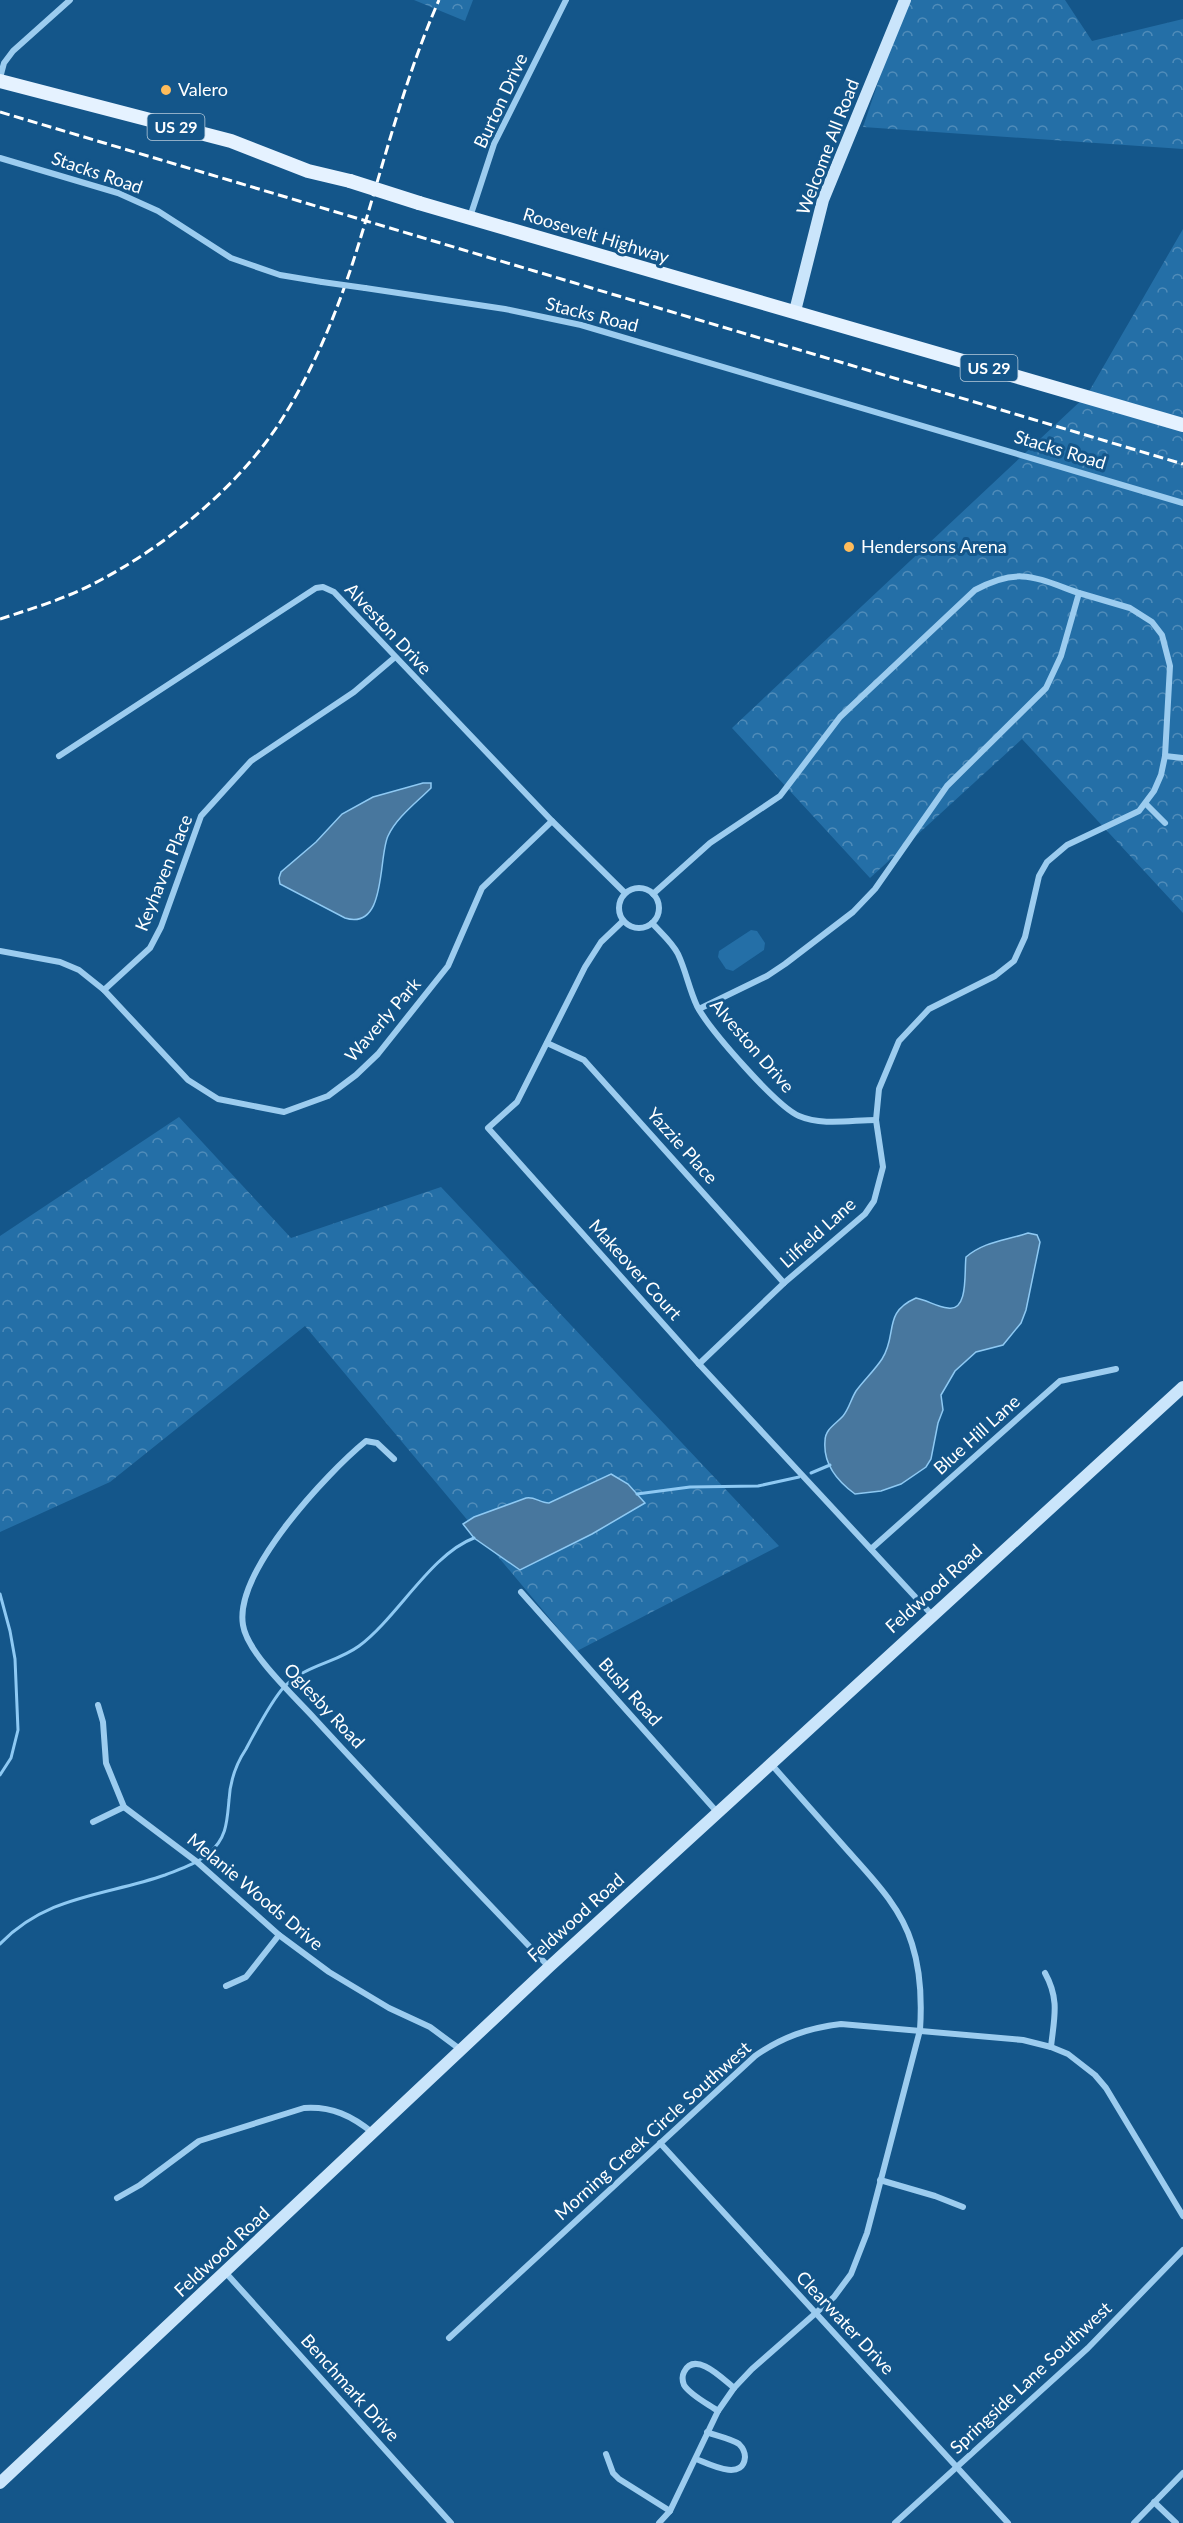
<svg xmlns="http://www.w3.org/2000/svg" width="1183" height="2523" viewBox="0 0 1183 2523" font-family="Lato,sans-serif">
<style>
.green{fill:#246fa7}
.forest{fill:url(#forest-crowns)}
.water{fill:#48779e;stroke:#8ec9f3;stroke-width:1.5}
.lines{fill:none;stroke-linecap:round;stroke-linejoin:round}
.stream{stroke:#8ec9f3;stroke-width:3}
.street{stroke:#9cccef;stroke-width:6}
.secondary{stroke:#cae5fb;stroke-width:12}
.primary{stroke:#e5f2ff;stroke-width:14}
.rail{stroke:#fff;stroke-width:3;stroke-dasharray:10 4.5;stroke-linecap:butt}
.street-bridge{stroke:#9cccef;stroke-width:6}
.primary-bridge{stroke:#e5f2ff;stroke-width:14}
.poi-dot{fill:#ffbc5b;stroke:#14568a;stroke-width:2}
.labels{text-anchor:middle;stroke-width:6;stroke-linejoin:round;paint-order:stroke}
.shield{fill:#14568a;stroke:#b8ccdc;stroke-width:1.5}
.shield-label{font-size:16px;font-weight:bold;fill:#fff}
.poi-label{font-size:18px;fill:#fff;stroke:#14568a;text-anchor:start}
.street-label{font-size:18px;fill:#fff;stroke:#14568a}
</style>
<defs>
<pattern id="forest-crowns" width="20" height="18" patternUnits="userSpaceOnUse" patternTransform="scale(1.5)"><rect width="20" height="18" fill="#246fa7"/><path d="M2 6a3 3 0 1 1 6 0M12 15a3 3 0 1 1 6 0" fill="none" stroke="#508cb9"/></pattern>
</defs>
<rect width="100%" height="100%" fill="#14568a"/>
<polygon class="green" points="751,930 757,931 765,943 764,950 733,971 726,969 718,957 719,951"/>
<g class="forest">
<polygon points="414,0 473,0 465,21"/>
<polygon points="906,0 1065,0 1092,41 1183,19 1183,149 863,127"/>
<polygon points="1183,229 1183,913 1022,739 870,878 732,728 1087,395"/>
<polygon points="179,1117 291,1238 441,1187 779,1546 577,1651 305,1326 110,1482 0,1532 0,1236"/>
</g>
<g class="water">
<path d="M423 783H431V788C416 803 397 817 388 836 378 857 387 931 345 918L280 884 279 878 281 872 316 842 342 814 373 797Z"/>
<path d="M1028 1233 1037 1235 1040 1242 1026 1310 1021 1323 1003 1345 976 1352 955 1371 941 1395 943 1410 938 1423 931 1459 926 1467 901 1484 881 1491 855 1494C837 1481 823 1464 825 1441 825 1429 836 1424 843 1416 849 1409 851 1399 856 1391 864 1380 874 1371 882 1359 898 1334 882 1313 916 1298 927 1300 937 1307 948 1308 969 1312 964 1270 966 1257 985 1241 1005 1241 1028 1233Z"/>
<path d="M611 1474 628 1484 645 1503 592 1534 520 1570 474 1538 463 1524 474 1517 526 1498C534 1496 540 1503 549 1503Z"/>
</g>
<g class="lines">
<g class="stream">
<polyline points="811,1473 830,1465"/>
<polyline points="637,1494 690,1487 758,1486 799,1477"/>
<polyline points="0,1594 10,1631 15,1659 18,1730 11,1758 0,1775"/>
<path d="M0 1944C47 1895 105 1896 165 1875 180 1869 197 1864 209 1853 227 1838 227 1821 229 1800 230 1782 236 1764 246 1749 255 1732 272 1700 284 1687 305 1665 336 1663 359 1646 397 1618 431 1554 474 1538"/>
</g>
<g class="street">
<polyline points="0,78 4,63 13,51 70,0"/>
<polyline points="0,158 118,193 158,211 231,258 280,275 322,282"/>
<polyline points="470,217 494,144 566,0"/>
<polyline points="365,288 505,309 581,325 1183,503"/>
<polyline points="59,756 316,588 323,587 334,592 552,821 625,893"/>
<polyline points="1165,756 1183,758"/>
<polyline points="1146,804 1165,823"/>
<circle cx="639" cy="908" r="20"/>
<path d="M653 894 710 843 780 796 840 717 975 590C1019 566 1036 578 1079 593L1061 656 1046 688 947 786 875 889 853 912 785 964 767 976 699 1009"/>
<polyline points="623,921 601,942 585,967 517,1102 488,1128 699,1364 932,1615"/>
<path d="M652 923C661 933 672 942 678 954 686 971 689 989 697 1006 709 1029 776 1106 799 1116 822 1126 852 1120 876 1120"/>
<polyline points="0,951 60,962 79,970 104,990 188,1080 218,1099 284,1112 328,1096 356,1075 378,1054 448,966 482,888 552,821"/>
<polyline points="104,990 150,948 161,927 201,816 251,761 354,692 394,658"/>
<polyline points="547,1043 584,1060 784,1283"/>
<polyline points="699,1364 784,1283 865,1214 874,1201 883,1167 876,1120 879,1089 899,1041 929,1009 995,976 1014,961 1025,937 1039,876 1047,862 1067,845 1139,811 1154,791 1161,775 1165,756 1170,666 1162,635 1152,622 1130,608 1079,593"/>
<path d="M394 1459 377 1443 366 1441C327 1473 234 1572 243 1625 247 1653 295 1697 314 1718 391 1802 470 1884 549 1967"/>
<polyline points="871,1549 1060,1381 1116,1369"/>
<polyline points="521,1592 717,1812"/>
<polyline points="98,1705 103,1722 106,1763 124,1807 197,1862 279,1935 329,1972 389,2008 430,2027 461,2050"/>
<polyline points="93,1822 124,1807"/>
<path d="M1045 1973C1060 2000 1054 2018 1051 2047"/>
<polyline points="226,1986 246,1977 279,1935"/>
<polyline points="660,2143 1008,2523"/>
<polyline points="880,2180 935,2196 963,2207"/>
<path d="M117 2198 140 2185 199 2141 304 2108C332 2106 352 2116 373 2133"/>
<polyline points="226,2273 451,2523"/>
<path d="M449 2338 755 2056C782 2037 808 2028 841 2024L1023 2040 1051 2047 1068 2054 1095 2075 1106 2088 1183 2216"/>
<path d="M718 2411C708 2404 690 2395 684 2385 682 2380 682 2376 684 2372 695 2350 723 2379 734 2388"/>
<polyline points="606,2454 613,2473 619,2479 670,2511"/>
<path d="M696 2459C709 2464 743 2482 745 2457 745 2452 742 2447 739 2444 730 2438 716 2436 707 2432"/>
<polyline points="1154,2502 1176,2523"/>
<path d="M659 2523 670 2511 718 2411 734 2388 752 2369 834 2297 851 2274 867 2233 920 2030C922 2000 921 1972 912 1944 900 1904 868 1874 841 1843 818 1817 795 1791 771 1764"/>
<polyline points="895,2523 1088,2348 1183,2250"/>
<polyline points="1134,2523 1183,2473"/>
</g>
<g class="secondary">
<polyline points="795,311 823,200 905,0"/>
<polyline points="0,2483 549,1967 1183,1387"/>
</g>
<g class="primary">
<polyline points="0,81 231,141 308,171 350,181"/>
<polyline points="419,203 1183,425"/>
</g>
<g class="rail">
<polyline points="0,112 1183,464"/>
<path d="M0 619C31 609 64 599 93 584 166 547 245 482 287 411 315 365 336 314 353 262 381 175 402 84 439 0"/>
</g>
<polyline class="street-bridge" points="322,282 365,288"/>
<polyline class="primary-bridge" points="350,181 419,203"/>
</g>
<g class="poi-dot">
<circle cx="166" cy="90" r="6"/>
<circle cx="849" cy="547" r="6"/>
</g>
<g class="labels">
<g class="shield">
<rect x="147.5" y="114" width="57" height="26" rx="4.5"/>
<rect x="960.5" y="355" width="57" height="26" rx="4.5"/>
</g>
<g class="shield-label">
<text x="176" y="133">US 29</text>
<text x="989" y="374">US 29</text>
</g>
<g class="poi-label">
<text x="178" y="96">Valero</text>
<text x="861" y="553">Hendersons Arena</text>
</g>
<g class="street-label">
<text transform="translate(501 101) rotate(-65)" y="6">Burton Drive</text>
<text transform="translate(828 147) rotate(-69)" y="6">Welcome All Road</text>
<text transform="translate(97 173) rotate(19)" y="6">Stacks Road</text>
<text transform="translate(596 236) rotate(17)" y="6">Roosevelt Highway</text>
<text transform="translate(592 315) rotate(14)" y="6">Stacks Road</text>
<text transform="translate(1060 450) rotate(17)" y="6">Stacks Road</text>
<text transform="translate(388 629) rotate(47)" y="6">Alveston Drive</text>
<text transform="translate(164 873) rotate(-68)" y="6">Keyhaven Place</text>
<text transform="translate(383 1020) rotate(-49)" y="6">Waverly Park</text>
<text transform="translate(752 1046) rotate(49)" y="6">Alveston Drive</text>
<text transform="translate(682 1146) rotate(48)" y="6">Yazzie Place</text>
<text transform="translate(818 1233) rotate(-42)" y="6">Lilfield Lane</text>
<text transform="translate(635 1270) rotate(48)" y="6">Makeover Court</text>
<text transform="translate(977 1435) rotate(-42)" y="6">Blue Hill Lane</text>
<text transform="translate(934 1589) rotate(-42)" y="6">Feldwood Road</text>
<text transform="translate(630 1692) rotate(48)" y="6">Bush Road</text>
<text transform="translate(324 1706) rotate(47)" y="6">Oglesby Road</text>
<text transform="translate(255 1892) rotate(40)" y="6">Melanie Woods Drive</text>
<text transform="translate(576 1918) rotate(-42)" y="6">Feldwood Road</text>
<text transform="translate(653 2131) rotate(-42)" y="6">Morning Creek Circle Southwest</text>
<text transform="translate(222 2252) rotate(-43)" y="6">Feldwood Road</text>
<text transform="translate(845 2323) rotate(47)" y="6">Clearwater Drive</text>
<text transform="translate(1031 2378) rotate(-43)" y="6">Springside Lane Southwest</text>
<text transform="translate(350 2388) rotate(48)" y="6">Benchmark Drive</text>
</g>
</g>
</svg>
